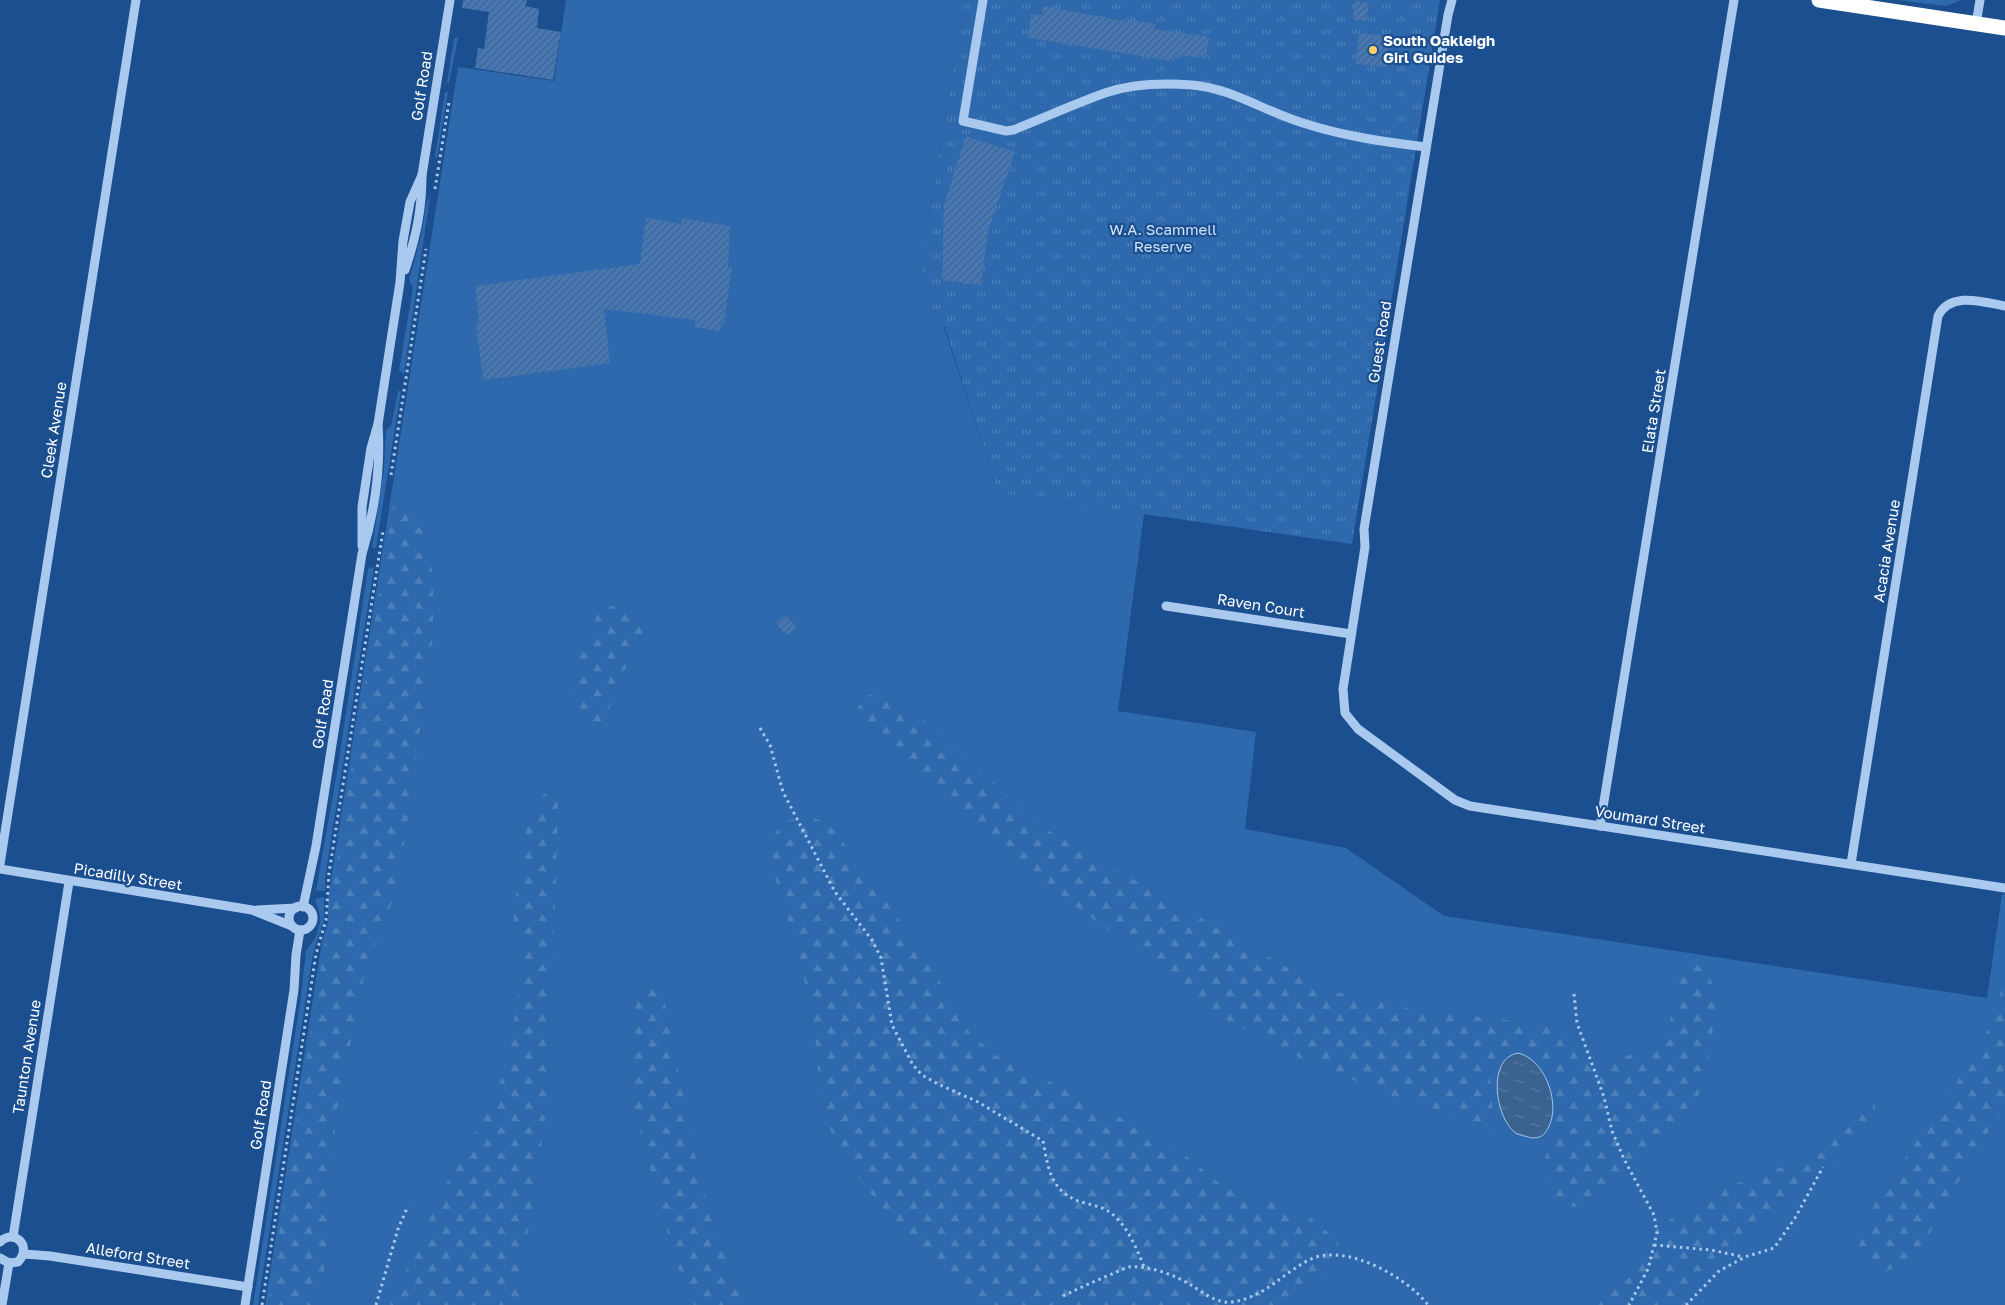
<svg xmlns="http://www.w3.org/2000/svg" width="2005" height="1305" viewBox="0 0 2005 1305" font-family="'Golos Text',sans-serif">
<style>
.green{fill:#2e69ad}
.forest{fill:url(#forest-firs)}
.park{fill:url(#park-tufts)}
.water{fill:url(#water-ripples);stroke:#9cc4f0}
.building{fill:url(#building-hatch)}
.lines{fill:none;stroke-linecap:round;stroke-linejoin:round}
.path{stroke:#a9c9ee;stroke-width:3;stroke-dasharray:2.5 4;stroke-linecap:butt}
.minor{stroke:#a9c9ee;stroke-width:9}
.highway{stroke:#fff;stroke-width:15}
.poi-dot{fill:#ffd166;stroke:#1b4f8f;stroke-width:2}
.labels{text-anchor:middle;stroke-width:4.5;stroke-linejoin:round;paint-order:stroke}
.poi-label{font-size:15px;font-weight:bold;fill:#fff;stroke:#1b4f8f;text-anchor:start}
.street-label{font-size:15px;fill:#fff;stroke:#1b4f8f}
.park-label{font-size:15px;fill:#cfe3fa;stroke:#1b4f8f}
</style>
<defs>
<pattern id="forest-firs" width="22" height="20" patternUnits="userSpaceOnUse" patternTransform="scale(1.25)"><rect width="22" height="20" fill="#2e69ad"/><path d="M5 1l3.5 6h-7zM16 11l3.5 6h-7z" fill="#4d80b9"/></pattern>
<pattern id="park-tufts" width="24" height="20" patternUnits="userSpaceOnUse" patternTransform="scale(1.25)"><rect width="24" height="20" fill="#2e69ad"/><path d="M3 7l-1-3M5 7V3M7 7l1-3M15 17l-1-3M17 17v-4M19 17l1-3" fill="none" stroke="#4d80b9"/></pattern>
<pattern id="water-ripples" width="26" height="14" patternUnits="userSpaceOnUse" patternTransform="scale(1.25)"><rect width="26" height="14" fill="#3c6290"/><path d="M2 4q2-2 4 0t4 0M15 11q2-2 4 0t4 0" fill="none" stroke="#597aa1"/></pattern>
<pattern id="building-hatch" width="6" height="6" patternUnits="userSpaceOnUse" patternTransform="scale(1.25)"><rect width="6" height="6" fill="#4478b7"/><path d="M-1 1l2-2M0 6l6-6M5 7l2-2" fill="none" stroke="#486282"/></pattern>
</defs>
<rect width="100%" height="100%" fill="#1b4f8f"/>
<g class="green">
<polygon points="566,0 964,0 922,260 998,493 1144,514 1118,711 1256,732 1245,829 1346,848 1444,916 1987,998 2002,894 2005,895 2005,1305 265,1305 321,947 328,921 328,899 458,67 554,81"/>
<polygon points="1896,0 1962,0 1946,6"/>
<polygon points="457,37 458,38 449,83 447,83 454,39"/>
<polygon points="445,92 448,92 437,158 435,156"/>
<polygon points="431,195 430,196 404,374 399,370 413,288 409,280 421,236 427,201"/>
<polygon points="398,391 401,391 376,548 372,548 384,468 386,430 391,426"/>
<polygon points="370,567 374,568 325,878 325,891 317,891 316,890 336,778 368,569"/>
<polygon points="324,897 324,921 315,947 312,960 258,1305 253,1305 301,996 306,951 316,936 320,923 320,916 315,899"/>
</g>
<g class="forest">
<polygon points="404,503 417,510 433,574 433,636 398,887 366,967 336,1115 324,1271 316,1305 268,1305 324,948 329,923 331,899 393,506"/>
<polygon points="620,602 636,609 645,630 633,656 618,680 604,725 581,726 572,703 581,652 598,613"/>
<path d="M869 695 890 698 920 716 1042 827 1327 990 1412 1009 1542 1024 1566 1035 1583 1060 1595 1065C1607 1061 1647 1051 1655 1046 1675 1031 1674 991 1676 969L1687 962 1706 968 1717 995 1707 1076 1685 1123 1582 1208 1562 1205 1553 1196 1544 1163 1557 1110 1555 1085 1539 1061 1527 1051 1515 1048 1501 1052 1490 1071 1493 1115 1489 1131 1483 1137H1475L1453 1116 1394 1097 1300 1058 1215 1014 1129 946 1026 869 964 810 906 760 890 741 863 721 858 707Z"/>
<polygon points="549,791 558,797 556,878 546,1114 522,1270 519,1305 390,1305 449,1178 475,1134 490,1098 505,1073 517,1003 521,955 513,915 528,818 539,798"/>
<polygon points="807,816 828,823 870,878 929,963 970,1033 995,1055 1081,1097 1178,1149 1223,1186 1306,1214 1338,1241 1339,1263 1333,1274 1300,1291 1290,1305 979,1305 913,1245 843,1159 822,1110 814,1027 800,960 774,874 772,837 784,822"/>
<polygon points="2005,973 2005,1108 1982,1140 1915,1259 1886,1271 1871,1267 1859,1255 1860,1235 1876,1201 1978,1051 1997,1009"/>
<polygon points="649,978 661,985 701,1184 743,1305 694,1305 675,1260 633,1104 636,992"/>
<polygon points="1869,1100 1875,1105 1875,1122 1837,1163 1785,1200 1742,1236 1683,1305 1582,1305 1605,1294 1635,1274 1657,1228 1713,1192 1805,1159 1860,1101"/>
</g>
<polygon class="park" points="964,0 1440,0 1352,544 998,493 944,325 929,322 922,260"/>
<path class="water" d="M1518 1053C1546 1059 1564 1109 1545 1133 1541 1138 1534 1139 1528 1137 1525 1136 1520 1135 1517 1134 1495 1120 1486 1058 1518 1053Z"/>
<g class="building">
<polygon points="463,0 527,0 525,6 539,9 537,28 561,32 553,80 475,68 478,48 484,49 489,12 462,8"/>
<polygon points="1355,1 1369,3 1366,21 1353,20"/>
<polygon points="1043,6 1123,21 1124,19 1155,24 1154,29 1209,37 1206,56 1199,55 1199,58 1175,54 1174,61 1028,38 1031,14 1042,15"/>
<polygon points="1359,33 1390,36 1386,67 1356,64"/>
<polygon points="966,136 1015,152 988,231 981,285 942,280 944,205"/>
<polygon points="646,218 681,224 682,218 730,226 728,267 732,267 724,323 721,323 720,331 695,327 695,320 604,309 610,363 483,380 476,323 479,322 475,286 640,264"/>
<polygon points="786,615 796,627 787,635 776,623"/>
</g>
<g class="lines">
<g class="path">
<polyline points="435,189 449,102"/>
<polyline points="391,475 426,249"/>
<path d="M760 728 770 745 783 792 835 892 872 940 881 958 892 1025 913 1065 922 1075 938 1084 978 1102 1043 1141C1048 1167 1050 1190 1078 1201 1087 1204 1100 1206 1108 1211 1127 1223 1137 1250 1145 1269"/>
<polyline points="1574,994 1577,1023 1604,1097 1612,1131 1624,1159 1654,1215 1657,1233 1648,1269 1629,1305"/>
<polyline points="1654,1245 1711,1250 1744,1257"/>
<path d="M1063 1296C1079 1288 1095 1281 1112 1274 1117 1272 1124 1268 1129 1267 1148 1265 1175 1275 1191 1285 1202 1292 1217 1304 1232 1302 1266 1297 1282 1273 1311 1259 1346 1243 1407 1277 1428 1305"/>
<polyline points="262,1305 316,954 326,920 329,873 383,531"/>
<polyline points="376,1305 398,1229 408,1206"/>
<polyline points="1686,1305 1719,1271 1745,1257 1774,1248 1795,1218 1823,1167"/>
</g>
<g class="minor">
<path d="M983 0 963 121 1006 131 1013 130C1044 118 1074 104 1105 93 1131 84 1164 83 1192 85 1231 88 1266 112 1303 123 1343 136 1384 142 1426 147"/>
<polyline points="1452,0 1448,15 1364,529 1365,547 1343,689 1345,713 1358,729 1455,800 1470,806 2005,888"/>
<polyline points="1976,24 1980,0"/>
<path d="M405 270C416 237 422 210 422 175L450 0"/>
<polyline points="362,546 362,507 371,448 378,424 400,282 403,241 410,202 422,175"/>
<polyline points="1166,606 1351,634"/>
<polyline points="1600,826 1734,0"/>
<polyline points="0,864 136,0"/>
<path d="M1851 864 1938 316C1951 291 1983 302 2005 306"/>
<polyline points="0,869 252,910 292,926"/>
<circle cx="301" cy="918" r="12"/>
<path d="M303 907 316 846 362 554C375 511 381 468 378 424"/>
<polyline points="257,910 296,908"/>
<polyline points="13,1237 69,882"/>
<path d="M0 1242C14 1228 33 1246 18 1262L9 1263 0 1258"/>
<polyline points="24,1254 50,1256 248,1287"/>
<polyline points="2,1305 9,1263"/>
<polyline points="245,1305 294,990 296,955 300,930"/>
</g>
<polyline class="highway" points="1819,0 2005,28"/>
</g>
<circle class="poi-dot" cx="1373" cy="50" r="5"/>
<g class="labels">
<g class="poi-label">
<text x="1383" y="46">South Oakleigh<tspan x="1383" dy="17">Girl Guides</tspan></text>
</g>
<g class="street-label">
<text transform="translate(422 86) rotate(-81)" y="5">Golf Road</text>
<text transform="translate(1380 342) rotate(-81)" y="5">Guest Road</text>
<text transform="translate(1654 411) rotate(-81)" y="5">Elata Street</text>
<text transform="translate(54 430) rotate(-81)" y="5">Cleek Avenue</text>
<text transform="translate(1887 551) rotate(-81)" y="5">Acacia Avenue</text>
<text transform="translate(1261 606) rotate(9)" y="5">Raven Court</text>
<text transform="translate(323 714) rotate(-81)" y="5">Golf Road</text>
<text transform="translate(1650 820) rotate(9)" y="5">Voumard Street</text>
<text transform="translate(128 877) rotate(9)" y="5">Picadilly Street</text>
<text transform="translate(27 1057) rotate(-81)" y="5">Taunton Avenue</text>
<text transform="translate(261 1115) rotate(-81)" y="5">Golf Road</text>
<text transform="translate(138 1256) rotate(9)" y="5">Alleford Street</text>
</g>
<g class="park-label">
<text x="1163" y="235">W.A. Scammell<tspan x="1163" dy="17">Reserve</tspan></text>
</g>
</g>
</svg>
